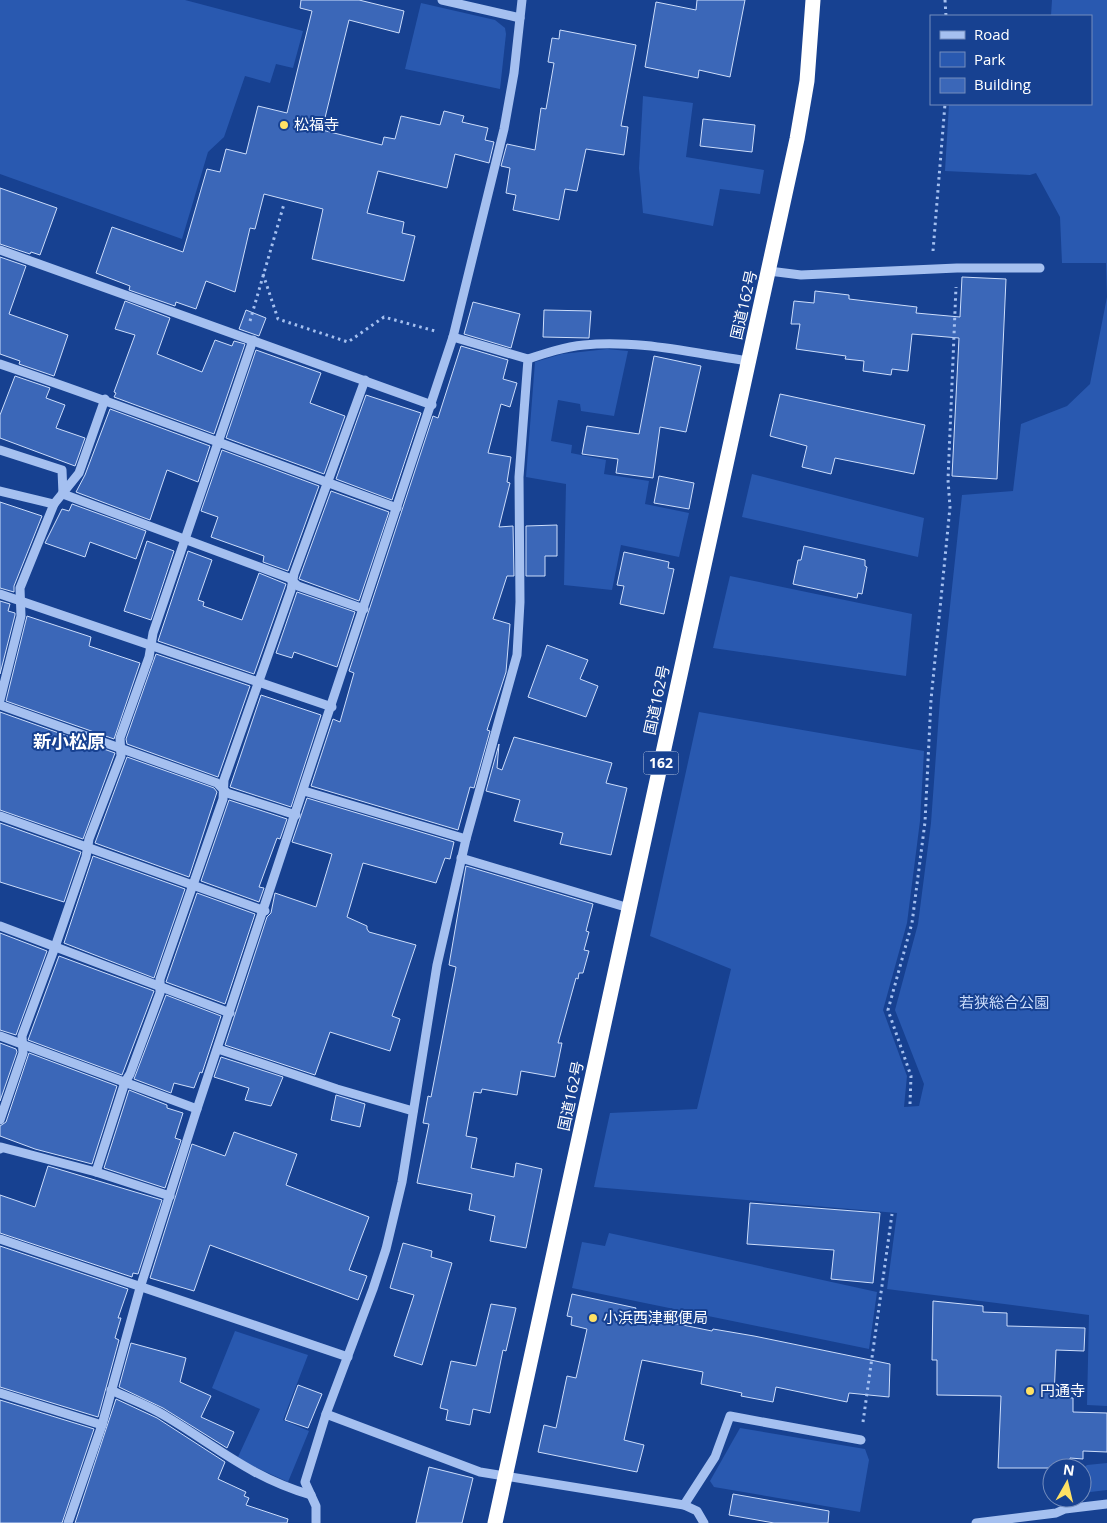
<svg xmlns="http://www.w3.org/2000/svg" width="1107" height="1523" viewBox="0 0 1107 1523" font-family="'Open Sans','Noto Sans JP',sans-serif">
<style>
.green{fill:#2959b0}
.building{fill:#3b67b8;stroke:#ccddfb}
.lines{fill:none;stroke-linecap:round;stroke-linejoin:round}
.path{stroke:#a5c0f0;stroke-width:3;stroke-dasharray:2.5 4;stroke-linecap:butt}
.minor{stroke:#a5c0f0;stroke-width:9}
.highway{stroke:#fff;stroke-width:15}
.poi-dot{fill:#ffe164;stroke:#174191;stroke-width:2}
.labels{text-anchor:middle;stroke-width:4;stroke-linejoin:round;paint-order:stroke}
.shield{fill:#174191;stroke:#b9c6de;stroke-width:1}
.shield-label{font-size:14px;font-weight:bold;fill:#fff}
.poi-label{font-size:15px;fill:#fff;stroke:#174191;text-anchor:start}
.street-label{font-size:15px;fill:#fff;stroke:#174191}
.park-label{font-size:15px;fill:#ccddfb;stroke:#174191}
.quarter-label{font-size:18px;font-weight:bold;fill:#fff;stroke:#174191}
</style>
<rect width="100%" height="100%" fill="#174191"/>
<g class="green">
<polygon points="0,0 185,0 303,31 293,68 276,64 270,83 245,76 224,137 208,152 182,239 0,174"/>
<polygon points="1052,0 1107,0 1107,1406 1087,1405 1089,1315 887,1289 897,1213 594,1187 610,1113 697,1109 731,969 650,936 699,712 924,751 920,821 907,923 883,1010 907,1076 904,1107 919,1106 924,1084 895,1010 918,924 931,823 940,699 962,495 1013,491 1021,424 1067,406 1090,384 1107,297 1106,263 1062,263 1060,217 1036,173 1030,175 945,171 949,104 1091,104 1091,16 1051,16"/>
<polygon points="421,3 495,20 505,28 506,34 500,89 405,69"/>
<polygon points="643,96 693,103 686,157 764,170 760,194 720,189 713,226 643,213 639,168"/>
<polygon points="607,349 628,351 614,416 581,411 580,404 558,400 551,441 572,445 571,453 606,460 604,474 649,481 645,504 689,513 679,557 621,545 612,590 564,585 566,484 526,477 535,362 562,354"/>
<polygon points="752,474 924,518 918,557 742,517"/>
<polygon points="730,576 912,614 906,676 713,648"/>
<polygon points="609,1233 877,1292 869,1349 572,1288 582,1242 605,1246"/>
<polygon points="235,1331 308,1355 283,1420 309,1431 288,1482 246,1463 238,1457 260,1409 212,1388"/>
<polygon points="740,1428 865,1449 869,1460 860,1512 714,1487 710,1481"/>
<polygon points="1107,1463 1107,1490 1082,1493 1082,1469 1087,1465"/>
</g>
<g class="building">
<polygon points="301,0 359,0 404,11 399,33 349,20 322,130 382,145 384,137 395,139 401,116 440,125 444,111 464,116 462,122 488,128 485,140 494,142 489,163 455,154 447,188 378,171 367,213 404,222 402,233 415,236 404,281 312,259 323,209 264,194 255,229 250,228 235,292 206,281 196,309 176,302 175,306 129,290 130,286 96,273 112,227 183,252 207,169 220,172 226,149 246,154 258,106 287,113 312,11 300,8"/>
<polygon points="697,0 745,0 730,77 699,70 698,78 645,67 656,2 696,10"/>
<polygon points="560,30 636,45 621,126 628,127 624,155 586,149 577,191 565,189 559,220 513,210 516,195 506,193 510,168 501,166 507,144 535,150 541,108 546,109 554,63 548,62 552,38 559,39"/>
<polygon points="703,119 755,125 752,152 700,146"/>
<polygon points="0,188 57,208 40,255 31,252 30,254 0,244"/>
<polygon points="0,257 26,266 9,314 68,335 54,376 19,364 20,361 0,354"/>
<polygon points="962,277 1006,279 997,479 952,476 959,338 912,334 908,371 892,369 891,375 863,371 864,361 845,359 846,356 796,349 800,324 791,324 794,301 814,303 815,291 849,295 849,299 917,307 916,313 960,317"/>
<polygon points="125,301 170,318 157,354 202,372 215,340 232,346 234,341 245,344 214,434 114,397 116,393 114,392 135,335 115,329"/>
<polygon points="473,302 520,314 511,348 464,334"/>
<polygon points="246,310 266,318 259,336 239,329"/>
<polygon points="544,310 591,311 589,338 543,337"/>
<polygon points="461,346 508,360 503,379 517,383 510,407 501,404 488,453 511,457 507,482 510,483 499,527 513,526 514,576 507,576 493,619 510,624 506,672 487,730 490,731 474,788 470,787 458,830 311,786 333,719 340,722 354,673 349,671 433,416 438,418"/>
<polygon points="256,350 321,373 310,403 345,416 324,474 226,438"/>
<polygon points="654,356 701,366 686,432 660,427 653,478 616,473 618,459 582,454 587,426 639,434"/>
<polygon points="15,376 50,388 46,398 65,405 56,428 85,438 75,466 0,438 0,415"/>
<polygon points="780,394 925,425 914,474 835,458 831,474 802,467 807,446 770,436"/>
<polygon points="366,395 421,413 392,500 336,479"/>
<polygon points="110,409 210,446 198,482 167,470 150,520 76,492 85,475"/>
<polygon points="222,450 319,486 288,571 263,562 264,556 211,537 218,517 201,511"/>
<polygon points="659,476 694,483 689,509 654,503"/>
<polygon points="331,491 389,512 359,601 299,579"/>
<polygon points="0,502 42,516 14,586 14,592 0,588"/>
<polygon points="72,504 146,531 136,559 90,542 85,557 45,543 62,509 69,511"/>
<polygon points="557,525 557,556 545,556 545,576 526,576 526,526"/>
<polygon points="147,541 174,551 151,620 124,611"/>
<polygon points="804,546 865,560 865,566 867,567 862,594 858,593 857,598 793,584 798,560 801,560"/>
<polygon points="188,551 212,560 198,600 204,602 203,606 242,620 259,573 286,584 254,674 158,641"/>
<polygon points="624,552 669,562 668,568 674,569 664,614 620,604 624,586 617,585"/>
<polygon points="297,592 355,612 337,667 294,652 292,658 276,653"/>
<polygon points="0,601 10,604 8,611 15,613 15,615 0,674"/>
<polygon points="27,616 91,637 89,646 140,663 114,739 6,701"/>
<polygon points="547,645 588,660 580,679 598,686 586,717 528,697"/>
<polygon points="156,654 250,686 218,777 127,744 126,739"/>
<polygon points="261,695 321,715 291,807 230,787"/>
<polygon points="0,712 115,753 83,839 0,810"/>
<polygon points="514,737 612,763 606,783 627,788 611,855 560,844 563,833 514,821 520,800 486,791 499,744 497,768 502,770"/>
<polygon points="127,757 214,788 217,792 189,877 95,843"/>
<polygon points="307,798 454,842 450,859 445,858 436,883 363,863 347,917 367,926 367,929 369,932 416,945 392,1016 400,1019 390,1051 330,1032 315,1075 225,1045 267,917 271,913 275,893 316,907 332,854 292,842"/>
<polygon points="229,800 287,819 280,839 277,838 259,887 264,888 259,902 201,881"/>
<polygon points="0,823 81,852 64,902 0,882"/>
<polygon points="93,856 185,889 154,978 64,943"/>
<polygon points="466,866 593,904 586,931 589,932 584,950 589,951 583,973 579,973 578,979 576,978 558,1043 562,1043 555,1077 521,1071 517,1095 482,1089 481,1093 474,1092 466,1136 477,1138 471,1168 514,1177 516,1163 542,1169 526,1248 490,1241 495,1216 469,1210 472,1194 417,1183 429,1124 423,1123 428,1096 431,1097 456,967 449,965"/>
<polygon points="197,893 255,914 225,1004 166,982"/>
<polygon points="0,933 47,951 16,1035 0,1030"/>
<polygon points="59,956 154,991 122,1075 28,1040"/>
<polygon points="166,995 221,1016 202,1073 200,1072 194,1088 174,1083 171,1093 134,1079"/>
<polygon points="0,1043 16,1049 17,1052 0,1101"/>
<polygon points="29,1053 117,1086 92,1164 35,1149 0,1136 0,1126 6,1122"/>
<polygon points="221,1057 283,1077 271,1106 245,1100 249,1088 214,1077"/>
<polygon points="129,1090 167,1105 167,1108 183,1113 175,1138 181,1140 165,1188 104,1168"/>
<polygon points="336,1095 365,1104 360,1127 331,1120"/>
<polygon points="234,1132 297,1154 286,1185 369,1217 349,1270 367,1276 358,1300 210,1245 194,1291 150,1278 192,1144 225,1156"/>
<polygon points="48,1166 162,1200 138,1274 133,1273 132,1277 0,1233 0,1195 35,1207"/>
<polygon points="750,1203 880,1213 873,1283 831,1279 834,1250 747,1244"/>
<polygon points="403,1243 432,1251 431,1257 452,1263 422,1365 394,1356 414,1295 390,1288"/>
<polygon points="0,1246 128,1289 118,1318 121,1318 115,1338 119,1340 98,1417 0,1387"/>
<polygon points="572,1294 636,1308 634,1315 712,1331 713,1329 754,1336 890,1364 889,1397 849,1393 847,1402 776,1387 773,1402 741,1396 742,1393 701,1384 703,1372 642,1360 624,1440 644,1445 637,1472 538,1452 544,1425 556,1428 567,1376 576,1378 587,1329 571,1325 572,1317 567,1316"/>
<polygon points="933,1301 983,1306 983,1312 1007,1313 1007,1326 1085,1328 1084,1351 1056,1350 1054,1397 1073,1398 1073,1412 1107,1413 1107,1452 1083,1451 1083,1459 1070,1458 1070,1466 1065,1468 998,1468 1001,1396 937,1395 937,1360 932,1360"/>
<polygon points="491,1304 516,1308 506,1351 503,1350 490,1413 473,1409 470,1425 446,1420 448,1410 440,1408 451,1361 476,1366"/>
<polygon points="131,1343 186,1358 180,1382 211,1396 201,1417 234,1432 227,1448 163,1408 119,1387"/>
<polygon points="298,1385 322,1394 308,1428 285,1420"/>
<polygon points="116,1399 157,1418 225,1462 218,1479 246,1492 244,1496 249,1498 246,1505 288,1519 287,1523 75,1523"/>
<polygon points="0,1400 94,1429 62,1523 0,1523"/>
<polygon points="429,1467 473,1478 462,1523 416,1523"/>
<polygon points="733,1494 829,1511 828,1523 774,1523 729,1515"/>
</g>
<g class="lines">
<g class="path">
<polyline points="945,0 946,16"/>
<polyline points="933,251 945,104"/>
<polyline points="263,274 278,319 348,342 384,317 435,331"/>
<polyline points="250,321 284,204"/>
<polyline points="910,1104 911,1076 888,1010 912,923 925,822 931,700 950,507 948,480 956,287"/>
<polyline points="863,1422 892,1214"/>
</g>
<g class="minor">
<polyline points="442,0 520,18"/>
<polyline points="0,250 432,405"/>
<polyline points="769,271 801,275 957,268 1040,268"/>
<path d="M528 359C546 353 564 347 584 345 636 339 697 354 749 361"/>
<path d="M0 364C133 409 265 460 397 508"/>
<polyline points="0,450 62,470 63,494 289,578 298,586 364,609"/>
<polyline points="0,491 54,504 79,473 105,399"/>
<polyline points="0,594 332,707"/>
<polyline points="0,700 21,616 20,588 54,504"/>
<polyline points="0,705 217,783 227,793 296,815"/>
<polyline points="304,791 466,839"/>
<polyline points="0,816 265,911"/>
<polyline points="461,858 629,908"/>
<polyline points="0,926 230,1013"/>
<polyline points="0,1036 197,1109"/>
<polyline points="218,1049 337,1089 413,1111"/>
<polyline points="0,1120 23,1053 22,1036 55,947 86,857 89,839 121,756 120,738 149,657 153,633 253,340"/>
<polyline points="0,1149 1,1147 96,1172 170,1196"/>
<polyline points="96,1172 125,1082 130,1074 160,993 160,979 223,799 224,780 291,590 294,574 365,380"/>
<polyline points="0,1239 348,1357"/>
<path d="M111 1390C130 1399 150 1406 167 1417 217 1447 252 1478 311 1495"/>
<polyline points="0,1393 102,1425"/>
<polyline points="326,1414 480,1472 684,1505 697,1511 704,1523"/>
<polyline points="684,1505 715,1457 730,1416 861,1440"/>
<polyline points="68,1523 102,1425 140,1288 197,1109 453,337 504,129 514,73 522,0"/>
<polyline points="316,1523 316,1506 305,1482 326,1414 373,1289 386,1249 402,1182 437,965 466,839 517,655 520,602 519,477 528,359 453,337"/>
<polyline points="976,1523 1056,1513 1065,1509 1107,1504"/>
</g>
<polyline class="highway" points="495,1523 797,139 807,81 813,0"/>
</g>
<g class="poi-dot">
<circle cx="284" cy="125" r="5"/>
<circle cx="593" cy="1318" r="5"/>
<circle cx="1030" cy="1391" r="5"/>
</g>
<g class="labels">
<rect class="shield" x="643.5" y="751.5" width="35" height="23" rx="4"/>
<g class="shield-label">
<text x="661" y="768">162</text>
</g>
<g class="poi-label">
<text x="294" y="130">松福寺</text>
<text x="603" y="1323">小浜西津郵便局</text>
<text x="1040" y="1396">円通寺</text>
</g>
<g class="street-label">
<text transform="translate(744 305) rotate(-77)" y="5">国道162号</text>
<text transform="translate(657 700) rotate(-78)" y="5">国道162号</text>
<text transform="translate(571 1096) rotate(-78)" y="5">国道162号</text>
</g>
<g class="park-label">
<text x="1004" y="1008">若狭総合公園</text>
</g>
<g class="quarter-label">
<text x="69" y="748">新小松原</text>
</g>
</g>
<rect x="930" y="15" width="162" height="90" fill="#174191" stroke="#748dbd"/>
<rect x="940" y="31" width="25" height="8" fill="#a5c0f0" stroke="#748dbd"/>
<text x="974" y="40" font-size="15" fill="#ffffff">Road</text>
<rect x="940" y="52" width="25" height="15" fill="#2959b0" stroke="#748dbd"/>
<text x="974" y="65" font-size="15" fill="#ffffff">Park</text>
<rect x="940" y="78" width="25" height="15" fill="#3b67b8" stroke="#748dbd"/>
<text x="974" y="90" font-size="15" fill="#ffffff">Building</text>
<g transform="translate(1067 1483) rotate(8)"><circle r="24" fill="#174191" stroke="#748dbd"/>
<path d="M0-4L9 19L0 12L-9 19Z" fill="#ffe164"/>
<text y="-8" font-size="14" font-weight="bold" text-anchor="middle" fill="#ffffff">N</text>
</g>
</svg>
